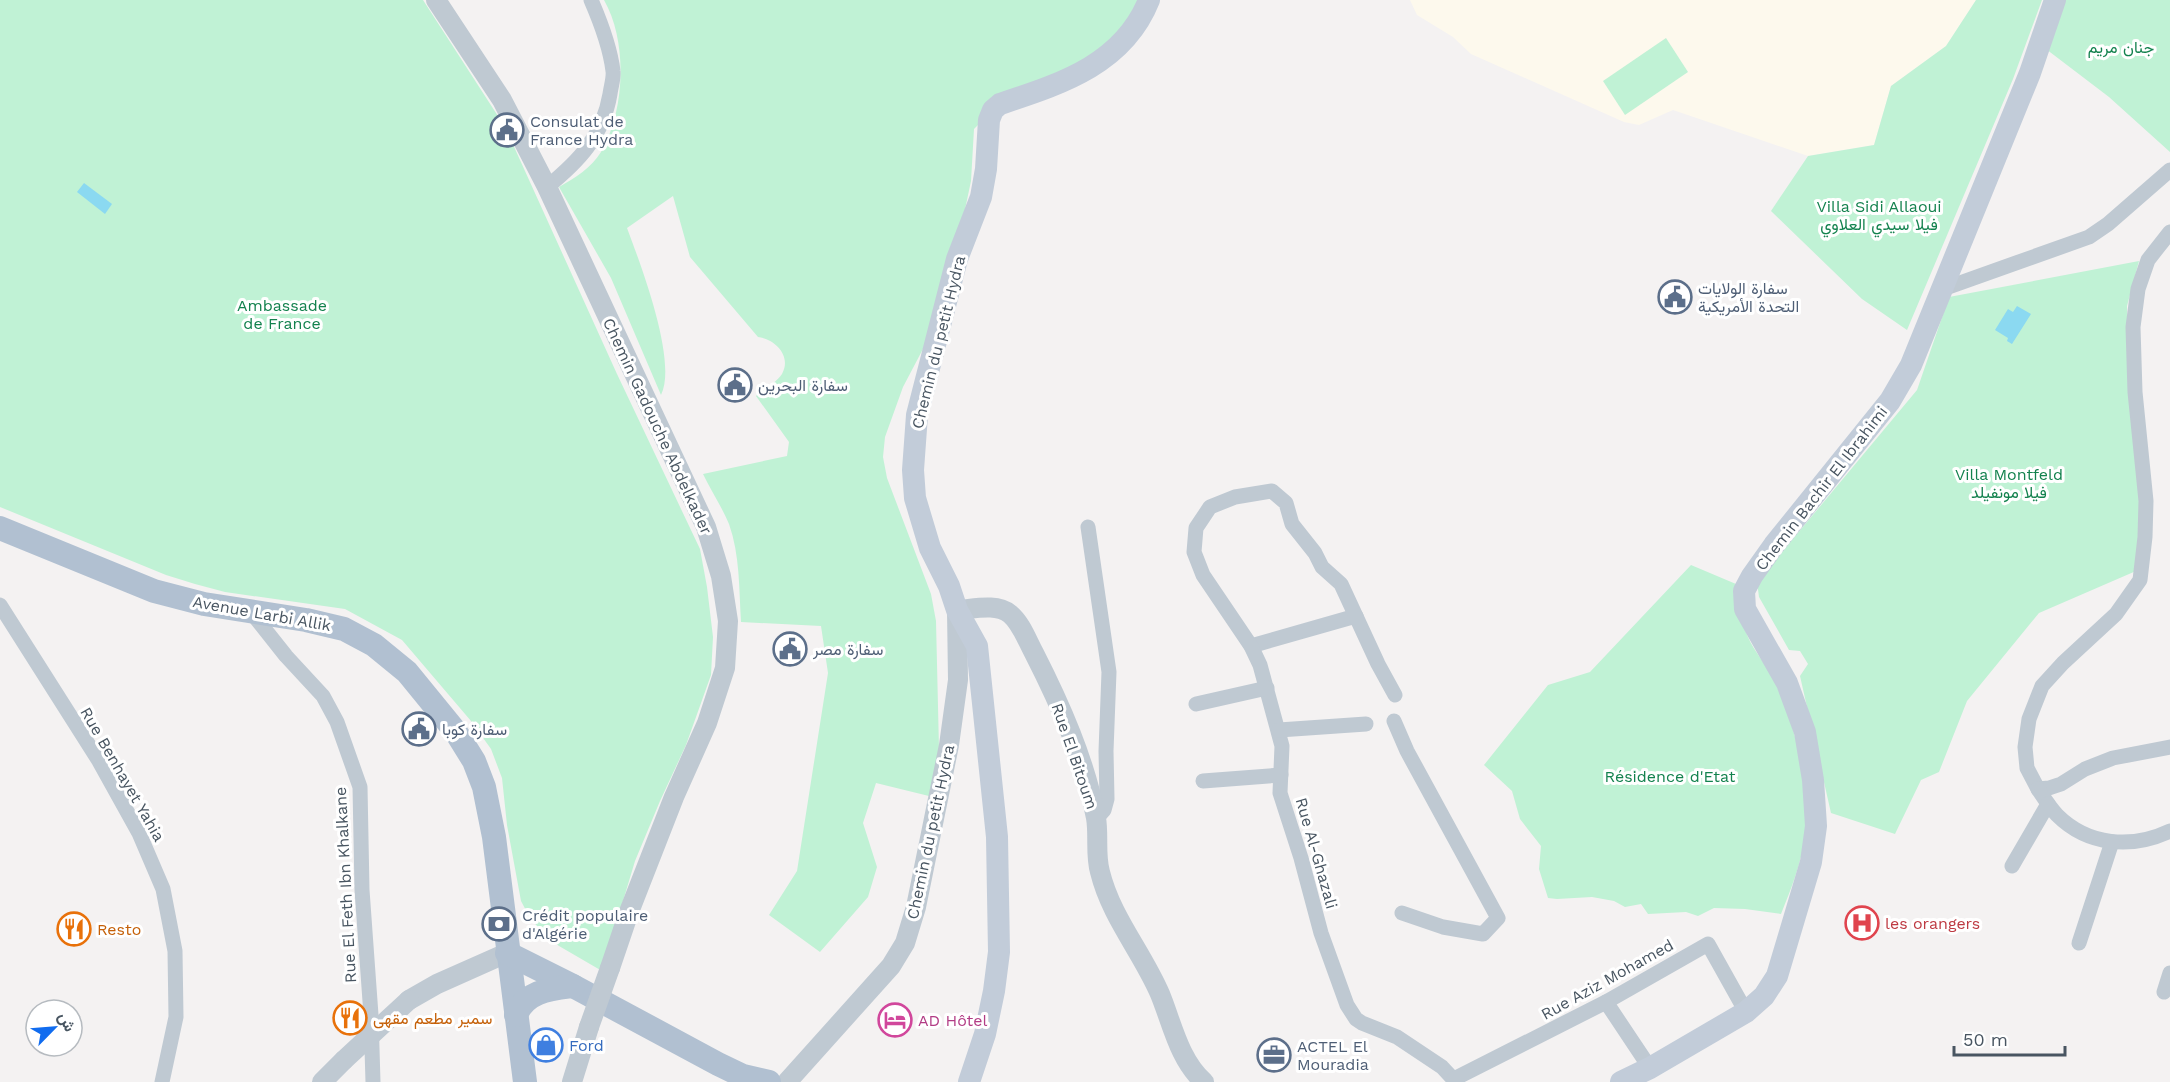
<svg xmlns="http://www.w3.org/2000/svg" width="2170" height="1082" viewBox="0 0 2170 1082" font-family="'Work Sans',Vazirmatn,sans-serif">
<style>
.commercial{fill:#fdf9ed}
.green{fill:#c0f2d5}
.water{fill:#8bd9f1}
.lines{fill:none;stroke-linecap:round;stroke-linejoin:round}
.minor{stroke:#bfc9d2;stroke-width:15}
.tertiary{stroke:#bfc9d2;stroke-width:20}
.secondary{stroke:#c2ccd9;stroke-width:22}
.primary{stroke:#b1c0d1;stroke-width:24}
.tertiary-bridge{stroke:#bfc9d2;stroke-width:20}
.labels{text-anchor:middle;stroke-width:6;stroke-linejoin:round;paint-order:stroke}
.park-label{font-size:16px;fill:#13824e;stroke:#fff}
.service-label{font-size:16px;fill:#4e5e75;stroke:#fff;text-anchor:start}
.street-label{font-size:16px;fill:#485561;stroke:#fff}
.health-label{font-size:16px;fill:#be3a42;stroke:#fff;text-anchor:start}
.food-label{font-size:16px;fill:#c56008;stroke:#fff;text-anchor:start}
.hotel-label{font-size:16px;fill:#b23c85;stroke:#fff;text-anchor:start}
.shop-label{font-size:16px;fill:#366cbe;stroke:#fff;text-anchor:start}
</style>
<rect width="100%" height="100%" fill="#f4f2f2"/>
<polygon class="commercial" points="1410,0 1976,0 1946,46 1891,86 1874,145 1808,156 1673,110 1639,125 1624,122 1471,54 1453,37 1417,15"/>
<g class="green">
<polygon points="0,0 423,0 505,127 617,374 700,549 707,587 713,637 711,675 686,745 660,801 635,861 602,971 559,946 545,935 530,918 521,901 507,825 502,778 491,749 471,721 402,640 345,609 225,592 195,584 166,575 0,507"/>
<path d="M604 0H1144L1103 53 993 110 974 129 971 181 944 309 903 387 885 437 883 457 887 478 931 594 936 621 939 749 933 797 876 783 863 823 877 867 868 897 820 952 769 915 797 871 828 673 821 626 741 622C739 589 740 555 729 524 722 507 711 491 703 474L787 456 789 442 756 396C764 389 777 382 782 374 792 356 775 339 758 337L690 257 673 196 627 228C640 263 678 361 661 395L611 278 559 187C575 178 591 168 601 152 625 111 628 42 604 0Z"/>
<polygon points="1976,0 2042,0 2013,79 1907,330 1862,299 1771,211 1808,156 1874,145 1891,86 1946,46"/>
<polygon points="2058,0 2170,0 2170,152 2109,97 2042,46"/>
<polygon points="1666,38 1688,72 1625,115 1603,81"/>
<polygon points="2139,261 2127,306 2129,383 2143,495 2136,571 2039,613 1967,701 1939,772 1921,780 1895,834 1831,813 1800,676 1808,664 1800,651 1789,650 1759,597 1757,582 1917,390 1949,297"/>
<path d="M1691 565 1736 584C1736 602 1740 620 1748 637 1754 651 1765 663 1772 676 1796 724 1809 781 1805 835 1802 862 1791 889 1781 914L1745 909 1714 908 1698 916 1686 912 1648 914 1641 904 1625 907 1614 901 1592 897 1557 899 1548 898 1539 869 1541 846 1520 819 1512 791 1484 765 1548 685 1590 672Z"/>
</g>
<g class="water">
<polygon points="84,183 112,204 105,214 77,192"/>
<polygon points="2017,306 2031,314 2012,344 2007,341 2008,338 1995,330 2008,309 2013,312"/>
</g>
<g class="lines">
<g class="minor">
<path d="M547 187C579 161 603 136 610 94 611 86 614 78 613 71 610 46 601 23 591 0"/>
<polyline points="2170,232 2148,260 2138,289 2133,327 2135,392 2146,501 2145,537 2140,580 2116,614 2063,663 2042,686 2029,719 2025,747 2027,768 2038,789 2049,788 2061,784 2085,769 2113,758 2170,747"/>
<polyline points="1943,289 2089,237 2108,224 2170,170"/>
<polyline points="1088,527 1109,672 1106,751 1107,799 1104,810 1096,819"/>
<polyline points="0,605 99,761 139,833 163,889 175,951 176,1017 162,1082"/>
<polyline points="251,612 286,656 323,696 337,722 360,787 362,890 371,1015 373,1082"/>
<polyline points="1251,646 1356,616"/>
<polyline points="1395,695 1378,664 1341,584 1322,567 1315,553 1292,524 1286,503 1272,491 1235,497 1210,507 1196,528 1194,552 1203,575 1251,646 1260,665 1282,746 1280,793 1301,858 1321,933 1347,1005 1356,1019 1362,1023 1397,1037 1442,1067 1456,1082"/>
<polyline points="1196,704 1267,688"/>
<polyline points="1394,721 1407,751 1498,918 1483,934 1443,927 1402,913"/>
<polyline points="1279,730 1366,724"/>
<polyline points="1203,781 1281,775"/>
<path d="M2038 789C2044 798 2050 808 2057 815 2088 846 2132 849 2170 831"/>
<polyline points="2012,866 2048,804"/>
<polyline points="2079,943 2112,842"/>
<polyline points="2164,992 2170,973"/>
<polyline points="1606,1002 1650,1068"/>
<polyline points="1454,1079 1606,1002 1708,944 1746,1012"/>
</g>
<g class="tertiary">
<polyline points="436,0 502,100 547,187 706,527 721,576 728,621 725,668 707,723 674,797 629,912 610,968"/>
<polyline points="409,1000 437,984 507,953"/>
<polyline points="322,1082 344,1060"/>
<polyline points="572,1082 589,1027"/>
<path d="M787 1082 891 966 905 943 916 907 949 745 958 680 957 610C974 609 996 603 1010 614 1021 623 1027 640 1034 653 1060 704 1085 760 1096 818 1099 835 1095 855 1100 872 1111 917 1142 952 1160 994 1172 1023 1179 1060 1204 1082"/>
</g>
<g class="secondary">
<path d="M969 1082 985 1034 994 991 999 952 997 837 977 646 957 610 949 586 930 548 915 498 913 470 917 415 957 259 981 197 986 169 989 120 993 110 1000 104C1060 84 1123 65 1149 0"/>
<polyline points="1621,1082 1650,1068 1746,1012 1764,996 1777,976 1811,862 1816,826 1813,780 1805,732 1787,683 1745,609 1744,591 1752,576 1774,545 1890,401 1911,365 2030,73 2055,0"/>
</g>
<g class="primary">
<polyline points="0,528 154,591 204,604 306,620 344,629 374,645 407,672 456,732 474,761 484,787 494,837 525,1082"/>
<polyline points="507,953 573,986 718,1064 743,1076 769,1082"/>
<path d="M516 1015C526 991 550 989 573 986"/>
</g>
<g class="tertiary-bridge">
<polyline points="589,1027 610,968"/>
<polyline points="344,1060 409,1000"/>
</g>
</g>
<defs>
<symbol id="civic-ring" viewBox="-11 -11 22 22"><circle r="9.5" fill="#fff" stroke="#5c6f8a" stroke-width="1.5"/><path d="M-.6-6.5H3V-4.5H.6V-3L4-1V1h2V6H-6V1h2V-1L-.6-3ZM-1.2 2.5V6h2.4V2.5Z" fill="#5c6f8a"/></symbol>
<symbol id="hospital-ring" viewBox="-11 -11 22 22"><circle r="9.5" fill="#fff" stroke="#e0444e" stroke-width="1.5"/><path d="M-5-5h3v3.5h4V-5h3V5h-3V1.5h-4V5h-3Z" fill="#e0444e"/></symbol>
<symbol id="bank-ring" viewBox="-11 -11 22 22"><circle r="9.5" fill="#fff" stroke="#5c6f8a" stroke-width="1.5"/><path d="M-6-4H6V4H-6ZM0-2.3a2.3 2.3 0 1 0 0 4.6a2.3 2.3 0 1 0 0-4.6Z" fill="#5c6f8a"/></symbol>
<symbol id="restaurant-ring" viewBox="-11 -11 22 22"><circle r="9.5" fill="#fff" stroke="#e8710a" stroke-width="1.5"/><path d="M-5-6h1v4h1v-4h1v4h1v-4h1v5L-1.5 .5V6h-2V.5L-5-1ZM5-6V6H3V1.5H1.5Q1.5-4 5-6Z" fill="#e8710a"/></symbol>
<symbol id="hotel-ring" viewBox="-11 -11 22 22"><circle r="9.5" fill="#fff" stroke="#d1479c" stroke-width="1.5"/><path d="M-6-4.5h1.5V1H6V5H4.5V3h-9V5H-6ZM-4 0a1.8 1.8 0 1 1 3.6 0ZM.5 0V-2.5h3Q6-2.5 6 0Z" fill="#d1479c"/></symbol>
<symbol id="shop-ring" viewBox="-11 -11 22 22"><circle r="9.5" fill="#fff" stroke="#3f7fe0" stroke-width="1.5"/><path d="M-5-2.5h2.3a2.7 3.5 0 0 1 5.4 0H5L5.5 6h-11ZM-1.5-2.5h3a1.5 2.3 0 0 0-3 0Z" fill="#3f7fe0"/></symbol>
<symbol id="office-ring" viewBox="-11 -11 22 22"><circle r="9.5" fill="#fff" stroke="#5c6f8a" stroke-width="1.5"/><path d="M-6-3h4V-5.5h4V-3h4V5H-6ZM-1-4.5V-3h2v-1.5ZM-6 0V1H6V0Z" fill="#5c6f8a"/></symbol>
</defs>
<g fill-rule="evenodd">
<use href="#civic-ring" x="488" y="111" width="38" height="38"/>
<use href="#civic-ring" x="1656" y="278" width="38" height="38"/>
<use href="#civic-ring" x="716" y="366" width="38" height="38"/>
<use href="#civic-ring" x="771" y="630" width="38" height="38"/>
<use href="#civic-ring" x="400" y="710" width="38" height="38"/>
<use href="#hospital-ring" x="1843" y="904" width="38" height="38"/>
<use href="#bank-ring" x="480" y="905" width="38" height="38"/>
<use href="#restaurant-ring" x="55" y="910" width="38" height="38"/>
<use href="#restaurant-ring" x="331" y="999" width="38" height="38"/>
<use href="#hotel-ring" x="876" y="1001" width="38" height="38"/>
<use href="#shop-ring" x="527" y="1026" width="38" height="38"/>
<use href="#office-ring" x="1255" y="1036" width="38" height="38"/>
</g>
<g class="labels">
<g class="park-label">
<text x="2121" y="53">جنان مريم</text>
<text x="1879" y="212">Villa Sidi Allaoui<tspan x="1879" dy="18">فيلا سيدي العلاوي</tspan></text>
<text x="282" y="311">Ambassade<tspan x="282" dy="18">de France</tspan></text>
<text x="2009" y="480">Villa Montfeld<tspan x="2009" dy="18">فيلا مونفيلد</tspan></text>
<text x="1670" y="782">Résidence d'Etat</text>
</g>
<g class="service-label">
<text x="530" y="127">Consulat de<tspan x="530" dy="18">France Hydra</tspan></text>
<text x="1698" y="294">سفارة الولايات<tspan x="1698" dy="18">التحدة الأمريكية</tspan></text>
<text x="758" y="391">سفارة البحرين</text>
<text x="813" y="655">سفارة مصر</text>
<text x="442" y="735">سفارة كوبا</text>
<text x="522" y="921">Crédit populaire<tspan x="522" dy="18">d'Algérie</tspan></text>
<text x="1297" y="1052">ACTEL El<tspan x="1297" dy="18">Mouradia</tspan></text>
</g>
<g class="street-label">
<text transform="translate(938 342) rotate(-76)" y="6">Chemin du petit Hydra</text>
<text transform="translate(658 426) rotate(65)" y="6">Chemin Gadouche Abdelkader</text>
<text transform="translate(1821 488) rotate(-52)" y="6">Chemin Bachir El Ibrahimi</text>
<text transform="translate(262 613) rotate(10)" y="6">Avenue Larbi Allik</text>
<text transform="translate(1075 756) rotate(71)" y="6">Rue El Bitoum</text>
<text transform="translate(123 774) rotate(60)" y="6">Rue Benhayet Yahia</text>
<text transform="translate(930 832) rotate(-78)" y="6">Chemin du petit Hydra</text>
<text transform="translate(1317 853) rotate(74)" y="6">Rue Al-Ghazali</text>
<text transform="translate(345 885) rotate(-93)" y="6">Rue El Feth Ibn Khalkane</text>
<text transform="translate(1607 979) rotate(-29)" y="6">Rue Aziz Mohamed</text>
</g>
<g class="health-label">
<text x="1885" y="929">les orangers</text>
</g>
<g class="food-label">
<text x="97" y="935">Resto</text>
<text x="373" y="1024">سمير مطعم مقهى</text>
</g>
<g class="hotel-label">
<text x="918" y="1026">AD Hôtel</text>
</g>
<g class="shop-label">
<text x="569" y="1051">Ford</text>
</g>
</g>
<g transform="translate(54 1028) rotate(65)"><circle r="28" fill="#ffffff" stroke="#b6bbc0" stroke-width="1.5"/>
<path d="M0-4.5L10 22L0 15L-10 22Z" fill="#116cef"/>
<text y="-9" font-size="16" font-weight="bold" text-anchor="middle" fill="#485561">ش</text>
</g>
<path d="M1954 1046v9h111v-9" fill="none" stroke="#485561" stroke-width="3"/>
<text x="1963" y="1046" font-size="18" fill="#485561" stroke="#ffffff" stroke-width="4.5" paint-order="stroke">50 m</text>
</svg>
